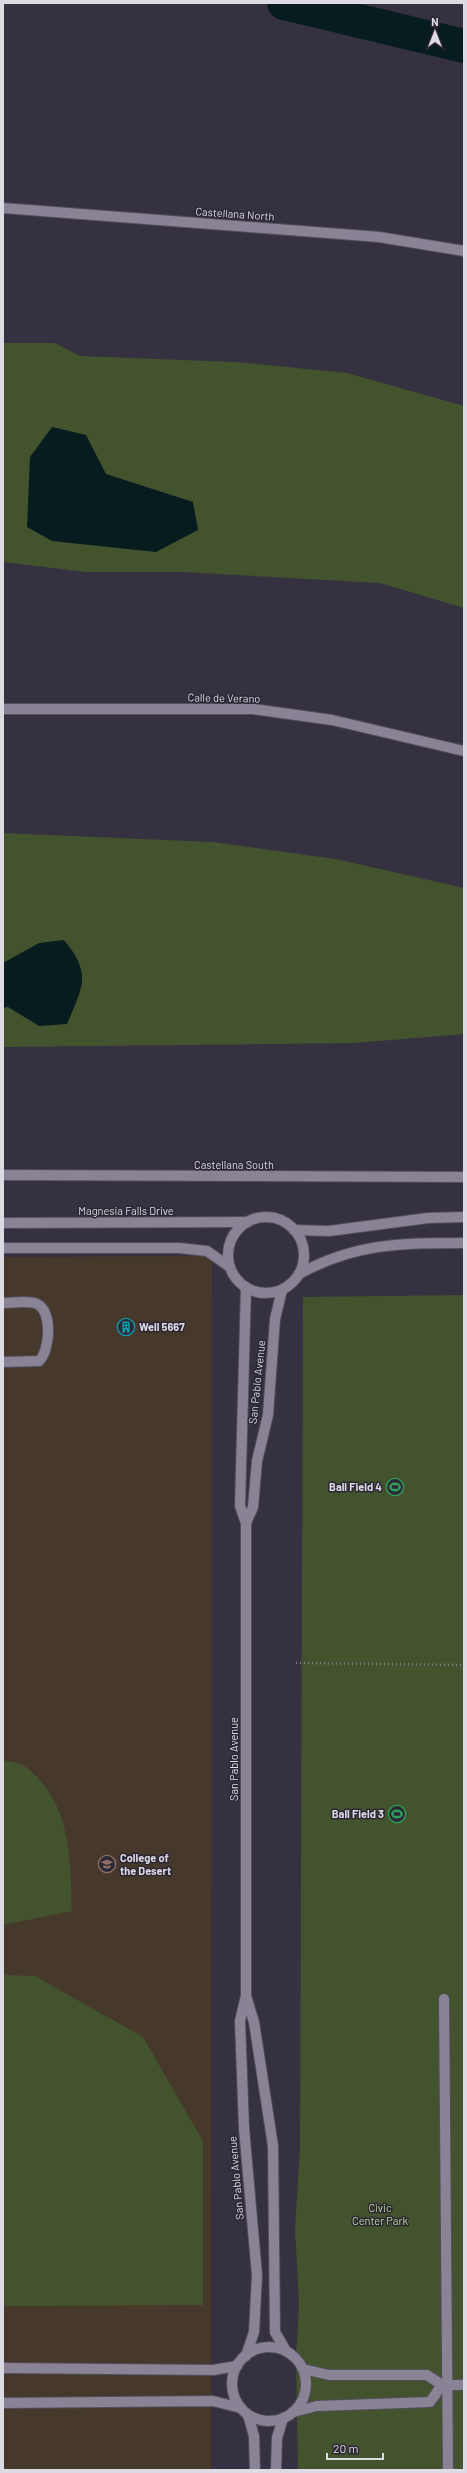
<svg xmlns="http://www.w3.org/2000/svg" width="467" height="2473" viewBox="0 0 467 2473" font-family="Barlow,sans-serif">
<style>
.education{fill:#46382b}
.green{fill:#42532e}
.water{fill:#071c1e}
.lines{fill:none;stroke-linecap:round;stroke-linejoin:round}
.river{stroke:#071c1e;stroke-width:34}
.service-casing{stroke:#524e5b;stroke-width:12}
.minor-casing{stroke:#524e5b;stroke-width:12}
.tertiary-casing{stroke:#524e5b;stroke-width:12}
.path{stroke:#7f7b88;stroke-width:2.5;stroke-dasharray:1 3;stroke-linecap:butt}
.service{stroke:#898395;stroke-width:10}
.minor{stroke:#898395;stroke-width:10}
.tertiary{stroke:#898395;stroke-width:10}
.labels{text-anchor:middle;stroke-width:3;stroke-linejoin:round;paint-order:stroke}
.street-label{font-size:11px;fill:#dcdae3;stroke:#2c2735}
.poi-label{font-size:11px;font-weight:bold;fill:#dcdae3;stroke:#2c2735;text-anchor:start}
.park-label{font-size:11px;fill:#b7d995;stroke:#2c2735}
</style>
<rect width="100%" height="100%" fill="#363140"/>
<polygon class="education" points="212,1256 211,2470 3,2470 3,1257"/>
<g class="green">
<polygon points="5,343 55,343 80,356 235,362 347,373 464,406 464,608 380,583 182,572 86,572 3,562 3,345"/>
<polygon points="3,833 212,842 336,859 464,888 464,1034 355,1043 3,1047"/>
<polygon points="464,1295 464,2470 298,2470 296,2359 299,2304 295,2229 300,2148 303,1297"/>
<path d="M3 1760C10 1762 21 1763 26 1767 72 1803 70 1859 72 1911L3 1925Z"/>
<polygon points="3,1975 35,1976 143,2037 203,2141 203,2305 3,2306"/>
</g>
<g class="water">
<polygon points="52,427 86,435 106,474 193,502 198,530 156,552 52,541 27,527 30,457"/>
<path d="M64 940C92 974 83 986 67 1024L39 1026 8 1007 3 1008V963L39 943Z"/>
</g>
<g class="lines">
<polyline class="river" points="284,3 464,46"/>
<defs>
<g id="service">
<path d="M3 1303C12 1303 28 1300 37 1304 53 1311 50 1351 39 1361L3 1362"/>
<polyline points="444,1999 448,2470"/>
<polyline points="3,2368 213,2370 237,2366"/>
<polyline points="303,2369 329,2375 427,2375 442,2385 464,2385"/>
<polyline points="3,2403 213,2401 241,2408"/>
<polyline points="293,2412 317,2406 430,2402 442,2385"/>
</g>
<g id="minor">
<polyline points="3,208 379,237 464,251"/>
<polyline points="3,709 253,709 332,720 464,751"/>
<polyline points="3,1175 464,1177"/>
</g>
<g id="tertiary">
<circle cx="266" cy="1255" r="38"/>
<polyline points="3,1223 248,1222"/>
<polyline points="294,1230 329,1231 428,1218 464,1217"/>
<polyline points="3,1248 179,1248 207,1251 230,1267"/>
<path d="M299 1274C355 1243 402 1243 464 1243"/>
<polyline points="246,1523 253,1507 257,1461 268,1415 275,1319 282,1290"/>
<polyline points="246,1996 254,2022 273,2146 275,2332 286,2351"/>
<circle cx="269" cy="2384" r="37"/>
<polyline points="246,2356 254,2332 257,2275 244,2128 240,2021 246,1996 246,1523 240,1506 246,1287"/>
<polyline points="248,2415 254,2436 255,2470"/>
<polyline points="276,2470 277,2438 283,2418"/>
</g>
</defs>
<use href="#service" class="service-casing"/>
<use href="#minor" class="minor-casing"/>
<use href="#tertiary" class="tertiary-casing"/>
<polyline class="path" points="296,1663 464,1665"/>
<use href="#service" class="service"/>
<use href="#minor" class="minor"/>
<use href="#tertiary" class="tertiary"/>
</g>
<defs>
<symbol id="building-ring" viewBox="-11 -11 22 22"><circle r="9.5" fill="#2c2735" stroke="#0f9aa8" stroke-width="1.5"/><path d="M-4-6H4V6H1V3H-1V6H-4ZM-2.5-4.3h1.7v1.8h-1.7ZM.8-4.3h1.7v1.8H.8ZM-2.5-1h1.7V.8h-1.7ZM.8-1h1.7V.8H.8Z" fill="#0f9aa8"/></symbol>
<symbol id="stadium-ring" viewBox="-11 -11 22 22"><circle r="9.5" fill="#2c2735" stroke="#2e9e5b" stroke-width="1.5"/><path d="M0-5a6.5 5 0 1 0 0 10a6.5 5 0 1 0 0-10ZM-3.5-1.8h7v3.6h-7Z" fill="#2e9e5b"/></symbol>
<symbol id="university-ring" viewBox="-11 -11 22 22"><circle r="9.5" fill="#2c2735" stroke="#8d6e63" stroke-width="1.5"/><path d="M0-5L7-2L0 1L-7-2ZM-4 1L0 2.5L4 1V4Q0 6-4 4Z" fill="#8d6e63"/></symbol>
</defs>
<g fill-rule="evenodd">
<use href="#building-ring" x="116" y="1317" width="20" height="20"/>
<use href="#stadium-ring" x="385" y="1477" width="20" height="20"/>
<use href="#stadium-ring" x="387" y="1804" width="20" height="20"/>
<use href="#university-ring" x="97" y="1854" width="20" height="20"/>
</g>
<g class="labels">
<g class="street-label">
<text transform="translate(235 214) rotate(4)" y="4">Castellana North</text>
<text transform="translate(224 698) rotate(1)" y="4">Calle de Verano</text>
<text x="234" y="1169">Castellana South</text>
<text x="126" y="1215">Magnesia Falls Drive</text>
<text transform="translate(257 1382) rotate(-84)" y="4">San Pablo Avenue</text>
<text transform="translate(234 1759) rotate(-90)" y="4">San Pablo Avenue</text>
<text transform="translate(236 2178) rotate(-95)" y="4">San Pablo Avenue</text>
</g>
<g class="poi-label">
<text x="139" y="1331">Well 5667</text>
<text x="382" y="1491" text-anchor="end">Ball Field 4</text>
<text x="384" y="1818" text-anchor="end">Ball Field 3</text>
<text x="120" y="1862">College of<tspan x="120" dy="13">the Desert</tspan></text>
</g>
<g class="park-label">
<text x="380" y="2212">Civic<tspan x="380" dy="13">Center Park</tspan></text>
</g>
</g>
<rect width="467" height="2473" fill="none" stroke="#dcdae3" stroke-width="8"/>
<g transform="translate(435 32)" stroke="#2c2735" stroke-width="3" paint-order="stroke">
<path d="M0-3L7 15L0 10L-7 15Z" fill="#dcdae3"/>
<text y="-6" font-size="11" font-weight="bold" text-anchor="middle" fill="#dcdae3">N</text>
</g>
<path d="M327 2453v6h56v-6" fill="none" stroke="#dcdae3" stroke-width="2"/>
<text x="333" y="2453" font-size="12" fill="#dcdae3" stroke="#2c2735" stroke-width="3" paint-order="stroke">20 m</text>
</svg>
